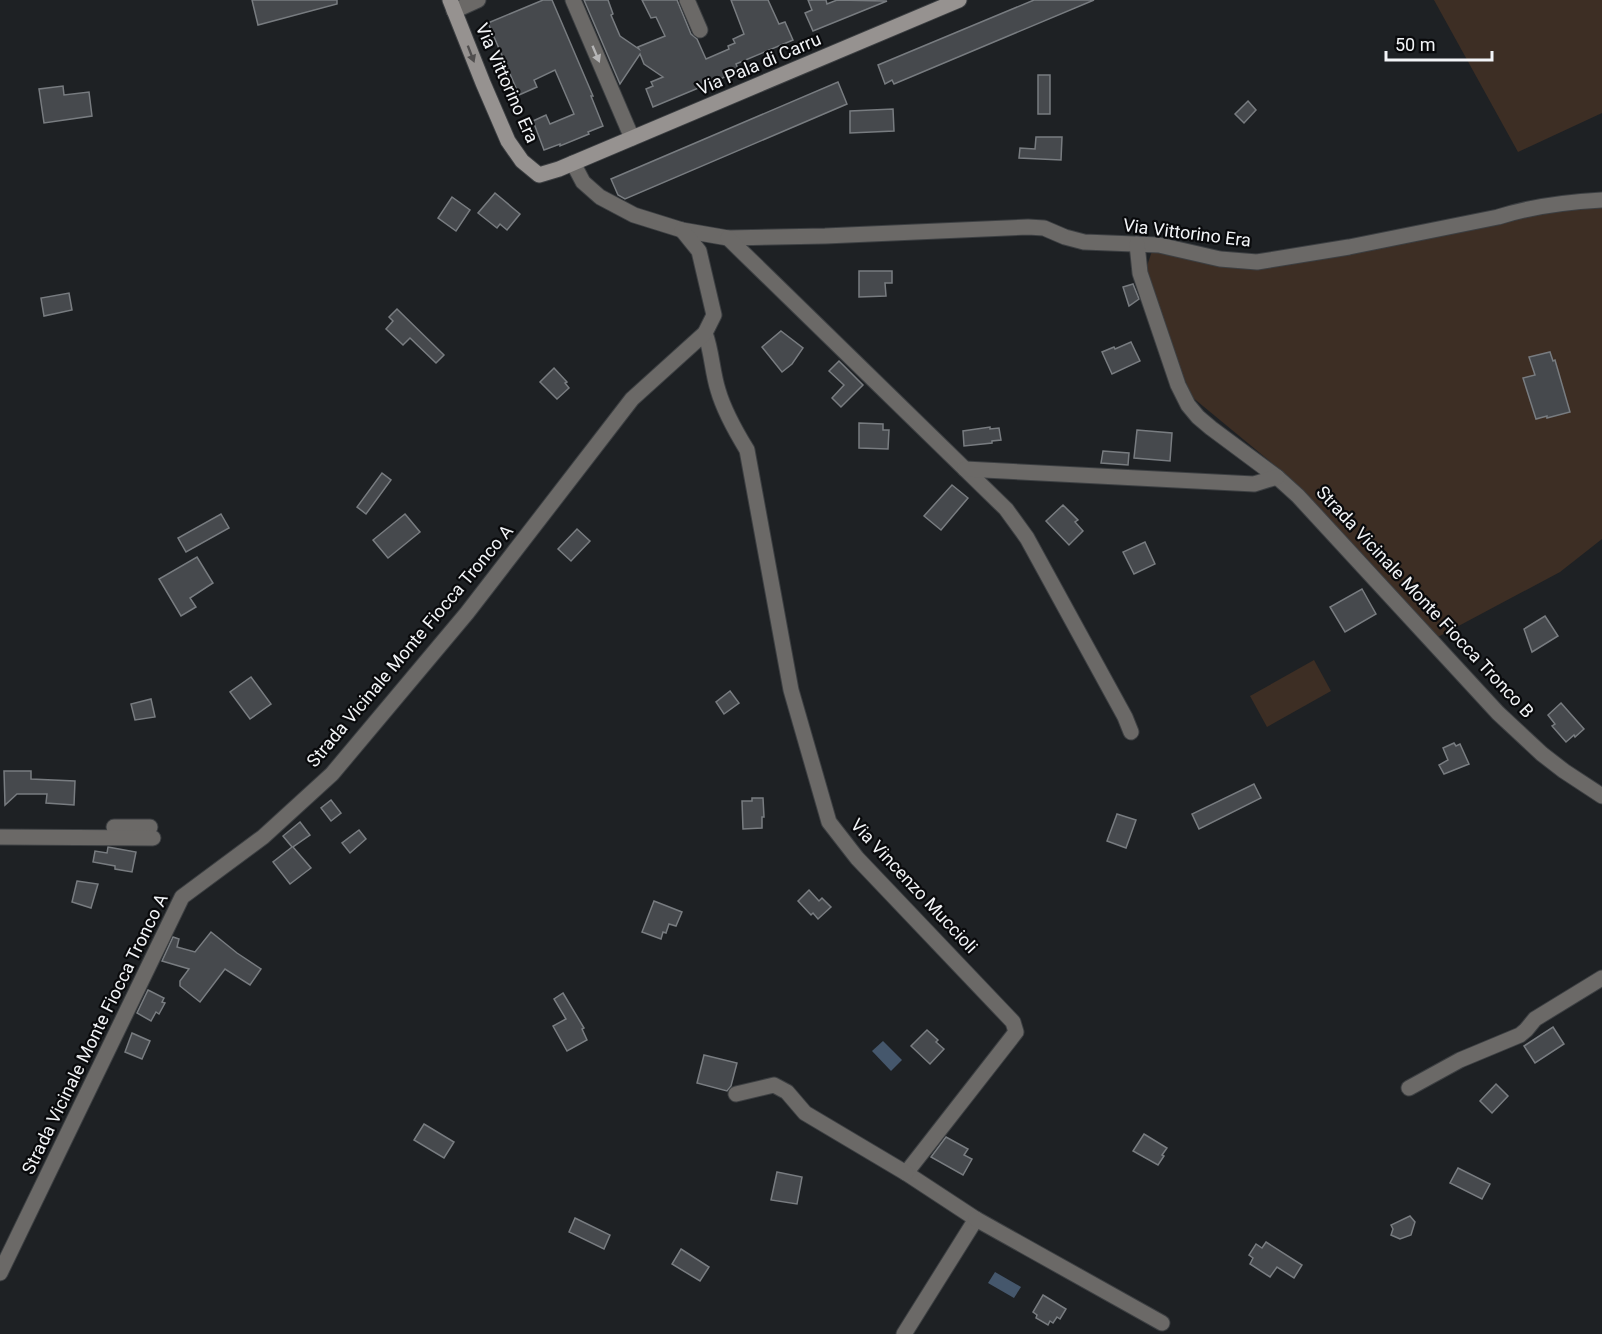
<svg xmlns="http://www.w3.org/2000/svg" width="1602" height="1334" viewBox="0 0 1602 1334" font-family="Roboto,sans-serif">
<style>
.green{fill:#3d2e24}
.water{fill:#45576c}
.building{fill:#46494d;stroke:#787c80;stroke-width:1.5}
.lines{fill:none;stroke-linecap:round;stroke-linejoin:round}
.street-casing{stroke:#3c3f42;stroke-width:17}
.secondary-casing{stroke:#3c3f42;stroke-width:17}
.street{stroke:#6b6967;stroke-width:15}
.secondary{stroke:#969290;stroke-width:15}
.oneway{fill:#504e4e}
.oneway2{fill:#b5b5b6}
.labels{text-anchor:middle;stroke-width:4.5;stroke-linejoin:round;paint-order:stroke}
.street-label{font-size:18px;fill:#f2f4f7;stroke:#090a0c}
</style>
<rect width="100%" height="100%" fill="#1e2124"/>
<g class="green">
<polygon points="1434,0 1602,0 1602,113 1518,152"/>
<polygon points="1602,198 1602,539 1560,572 1436,638 1372,564 1290,478 1192,397 1143,278 1153,248 1262,261"/>
<polygon points="1314,660 1331,691 1267,727 1250,696"/>
</g>
<g class="water">
<polygon points="883,1041 902,1060 891,1071 872,1051"/>
<polygon points="995,1272 1021,1287 1014,1298 988,1283"/>
</g>
<g class="building">
<polygon points="252,0 337,0 337,4 258,25"/>
<polygon points="543,0 552,0 593,96 591,96 603,126 588,132 589,134 560,146 560,144 544,150 533,121 546,115 550,124 574,114 555,70 534,80 537,87 519,95 488,23"/>
<polygon points="584,0 608,0 613,14 611,15 620,36 639,49 638,47 665,36 656,17 651,18 642,0 677,0 691,34 697,39 706,59 729,49 728,46 735,43 733,39 744,34 731,0 768,0 779,24 785,22 793,40 736,64 739,71 653,107 646,89 653,86 651,82 663,77 644,64 640,54 620,84"/>
<polygon points="808,0 826,0 827,4 837,0 887,1 813,31 805,13 812,10"/>
<polygon points="1034,0 1094,0 894,84 892,80 885,84 878,65"/>
<rect x="1038" y="75" width="12" height="39"/>
<polygon points="838,82 847,104 625,199 618,195 611,179"/>
<polygon points="63,86 64,95 89,92 92,116 44,123 39,89"/>
<polygon points="1248,101 1256,110 1244,123 1235,114"/>
<polygon points="893,109 894,131 850,133 850,111"/>
<polygon points="1036,137 1062,137 1061,160 1019,158 1020,148 1035,149"/>
<polygon points="495,193 520,214 507,230 500,224 497,228 478,213"/>
<polygon points="452,197 470,210 456,231 438,218"/>
<polygon points="859,271 892,271 892,283 885,283 886,296 859,297"/>
<polygon points="1133,284 1139,299 1129,306 1123,287"/>
<polygon points="69,293 72,310 44,316 41,298"/>
<polygon points="397,309 444,355 436,363 410,338 403,345 386,329 393,321 389,317"/>
<polygon points="781,331 803,348 792,364 782,372 762,347"/>
<polygon points="1131,342 1140,361 1112,374 1102,352 1114,347 1115,349"/>
<polygon points="1550,352 1553,361 1555,360 1570,412 1547,418 1547,416 1536,419 1523,378 1535,375 1529,357"/>
<polygon points="839,361 863,385 841,407 832,398 844,385 829,371"/>
<polygon points="554,368 567,382 565,383 569,388 557,399 540,382"/>
<polygon points="859,423 883,424 883,430 889,430 888,449 859,448"/>
<polygon points="990,427 990,429 999,428 1001,440 992,441 992,443 964,446 963,431"/>
<polygon points="1137,430 1172,433 1170,461 1134,458"/>
<polygon points="1103,451 1129,453 1128,465 1101,463"/>
<polygon points="382,473 391,480 366,514 357,507"/>
<polygon points="952,485 968,498 941,530 924,516"/>
<polygon points="1063,505 1078,520 1075,522 1083,531 1069,545 1046,521"/>
<polygon points="221,514 229,528 186,552 178,538"/>
<polygon points="405,514 420,532 388,558 373,540"/>
<polygon points="577,529 590,541 571,561 558,549"/>
<polygon points="1145,542 1155,564 1134,574 1123,552"/>
<polygon points="197,557 213,583 190,598 196,607 181,616 159,579"/>
<polygon points="1362,589 1376,614 1345,632 1330,607"/>
<polygon points="1545,616 1558,636 1532,652 1524,629"/>
<polygon points="251,677 271,704 250,719 230,692"/>
<polygon points="730,691 739,703 724,714 716,702"/>
<polygon points="151,699 155,717 135,720 131,704"/>
<polygon points="1561,703 1584,729 1575,737 1574,735 1566,742 1552,726 1555,724 1548,715"/>
<polygon points="1454,743 1456,746 1460,744 1469,764 1444,774 1439,765 1448,760 1443,748"/>
<polygon points="4,771 31,771 31,779 75,781 74,805 46,803 47,794 17,794 5,805"/>
<polygon points="1254,784 1261,798 1199,829 1192,814"/>
<polygon points="752,798 763,798 764,817 762,817 762,828 743,829 742,801 752,801"/>
<polygon points="331,800 341,813 331,821 321,808"/>
<polygon points="1117,814 1136,820 1126,848 1107,841"/>
<polygon points="300,822 310,835 293,847 311,868 290,884 273,862 292,847 283,836"/>
<polygon points="359,830 366,839 350,853 342,843"/>
<polygon points="108,847 136,852 132,872 115,869 115,866 93,862 95,851 107,853"/>
<polygon points="77,881 98,884 91,908 72,902"/>
<polygon points="809,890 819,901 822,898 831,907 818,919 813,913 811,915 798,901"/>
<polygon points="654,901 682,912 676,926 669,924 666,933 663,932 661,939 642,932"/>
<polygon points="211,932 237,953 261,969 250,985 225,969 200,1002 180,986 180,981 189,969 162,961 173,937 179,939 177,947 195,952"/>
<polygon points="148,990 164,998 162,1002 165,1003 159,1014 156,1012 151,1021 137,1013"/>
<polygon points="563,993 584,1028 582,1029 587,1040 567,1051 553,1026 566,1019 554,999"/>
<polygon points="1553,1027 1564,1044 1535,1063 1524,1046"/>
<polygon points="927,1030 938,1040 936,1042 944,1049 930,1064 911,1046"/>
<polygon points="132,1033 150,1041 142,1059 125,1052"/>
<polygon points="704,1055 737,1063 731,1086 727,1091 697,1083"/>
<polygon points="1496,1084 1508,1096 1492,1113 1480,1101"/>
<polygon points="424,1124 454,1142 444,1158 414,1140"/>
<polygon points="1144,1134 1167,1148 1162,1155 1164,1156 1158,1165 1133,1151"/>
<polygon points="946,1137 968,1149 964,1155 972,1159 963,1175 931,1157"/>
<polygon points="1458,1168 1490,1184 1482,1199 1450,1183"/>
<polygon points="777,1172 802,1177 797,1204 771,1200"/>
<polygon points="1410,1216 1415,1222 1411,1235 1400,1239 1391,1235 1393,1229 1391,1225"/>
<polygon points="575,1218 610,1235 604,1249 569,1232"/>
<polygon points="1266,1242 1302,1265 1294,1278 1277,1267 1270,1277 1250,1264 1253,1258 1249,1255 1256,1244 1262,1248"/>
<polygon points="681,1249 709,1267 700,1281 672,1264"/>
<polygon points="1043,1295 1066,1309 1060,1319 1057,1317 1053,1323 1050,1321 1048,1325 1036,1318 1037,1315 1033,1312"/>
</g>
<g class="lines">
<defs>
<g id="street">
<polyline points="573,0 632,138"/>
<polyline points="687,0 700,30"/>
<polyline points="454,11 478,0"/>
<path d="M573 163 583 182 600 197 634 215 682 230 728 238 825 236 1028 227 1044 228 1065 237 1084 242 1159 245 1220 259 1257 262 1349 247 1498 217C1532 206 1566 202 1602 200"/>
<polyline points="728,238 1006,509 1027,538 1125,717 1131,732"/>
<polyline points="1137,244 1140,273 1178,385 1188,405 1198,417 1211,428 1277,477 1298,496 1498,713 1542,754 1564,771 1602,796"/>
<path d="M705 333C712 352 712 371 718 390 724 411 736 432 747 450L791 690 829 822 857 858 1013 1022 1016 1032 906 1173 976 1219 904 1334"/>
<polyline points="965,469 1254,484 1277,477"/>
<polyline points="114,827 150,827"/>
<polyline points="0,837 153,838"/>
<polyline points="1409,1088 1460,1060 1520,1035 1526,1030 1535,1019 1602,978"/>
<polyline points="736,1094 774,1085 787,1092 805,1113 906,1173"/>
<polyline points="976,1219 1162,1323"/>
<polyline points="0,1273 182,897 263,837 332,774 467,613 632,399 705,333 714,315 699,251 682,230"/>
</g>
<polyline id="secondary" points="450,0 483,83 508,141 522,161 539,175 559,169 959,0"/>
</defs>
<use href="#street" class="street-casing"/>
<use href="#secondary" class="secondary-casing"/>
<use href="#street" class="street"/>
<use href="#secondary" class="secondary"/>
</g>
<defs><path id="oneway-solid" d="M-6-.8H1V-3.2L6.5 0L1 3.2V.8H-6Z" transform="scale(1.5)"/></defs>
<use class="oneway" href="#oneway-solid" transform="translate(471 54) rotate(69)"/>
<use class="oneway2" href="#oneway-solid" transform="translate(596 54) rotate(67)"/>
<g class="labels">
<g class="street-label">
<text transform="translate(759 64) rotate(-23)" y="6">Via Pala di Carru</text>
<text transform="translate(507 83) rotate(66)" y="6">Via Vittorino Era</text>
<text transform="translate(1187 233) rotate(7)" y="6">Via Vittorino Era</text>
<text transform="translate(1425 602) rotate(47)" y="6">Strada Vicinale Monte Fiocca Tronco B</text>
<text transform="translate(410 646) rotate(-50)" y="6">Strada Vicinale Monte Fiocca Tronco A</text>
<text transform="translate(914 886) rotate(47)" y="6">Via Vincenzo Muccioli</text>
<text transform="translate(95 1034) rotate(-64)" y="6">Strada Vicinale Monte Fiocca Tronco A</text>
</g>
</g>
<path d="M1386 51v9h106v-9" fill="none" stroke="#f2f4f7" stroke-width="3"/>
<text x="1395" y="51" font-size="18" fill="#f2f4f7" stroke="#090a0c" stroke-width="4.5" paint-order="stroke">50 m</text>
</svg>
